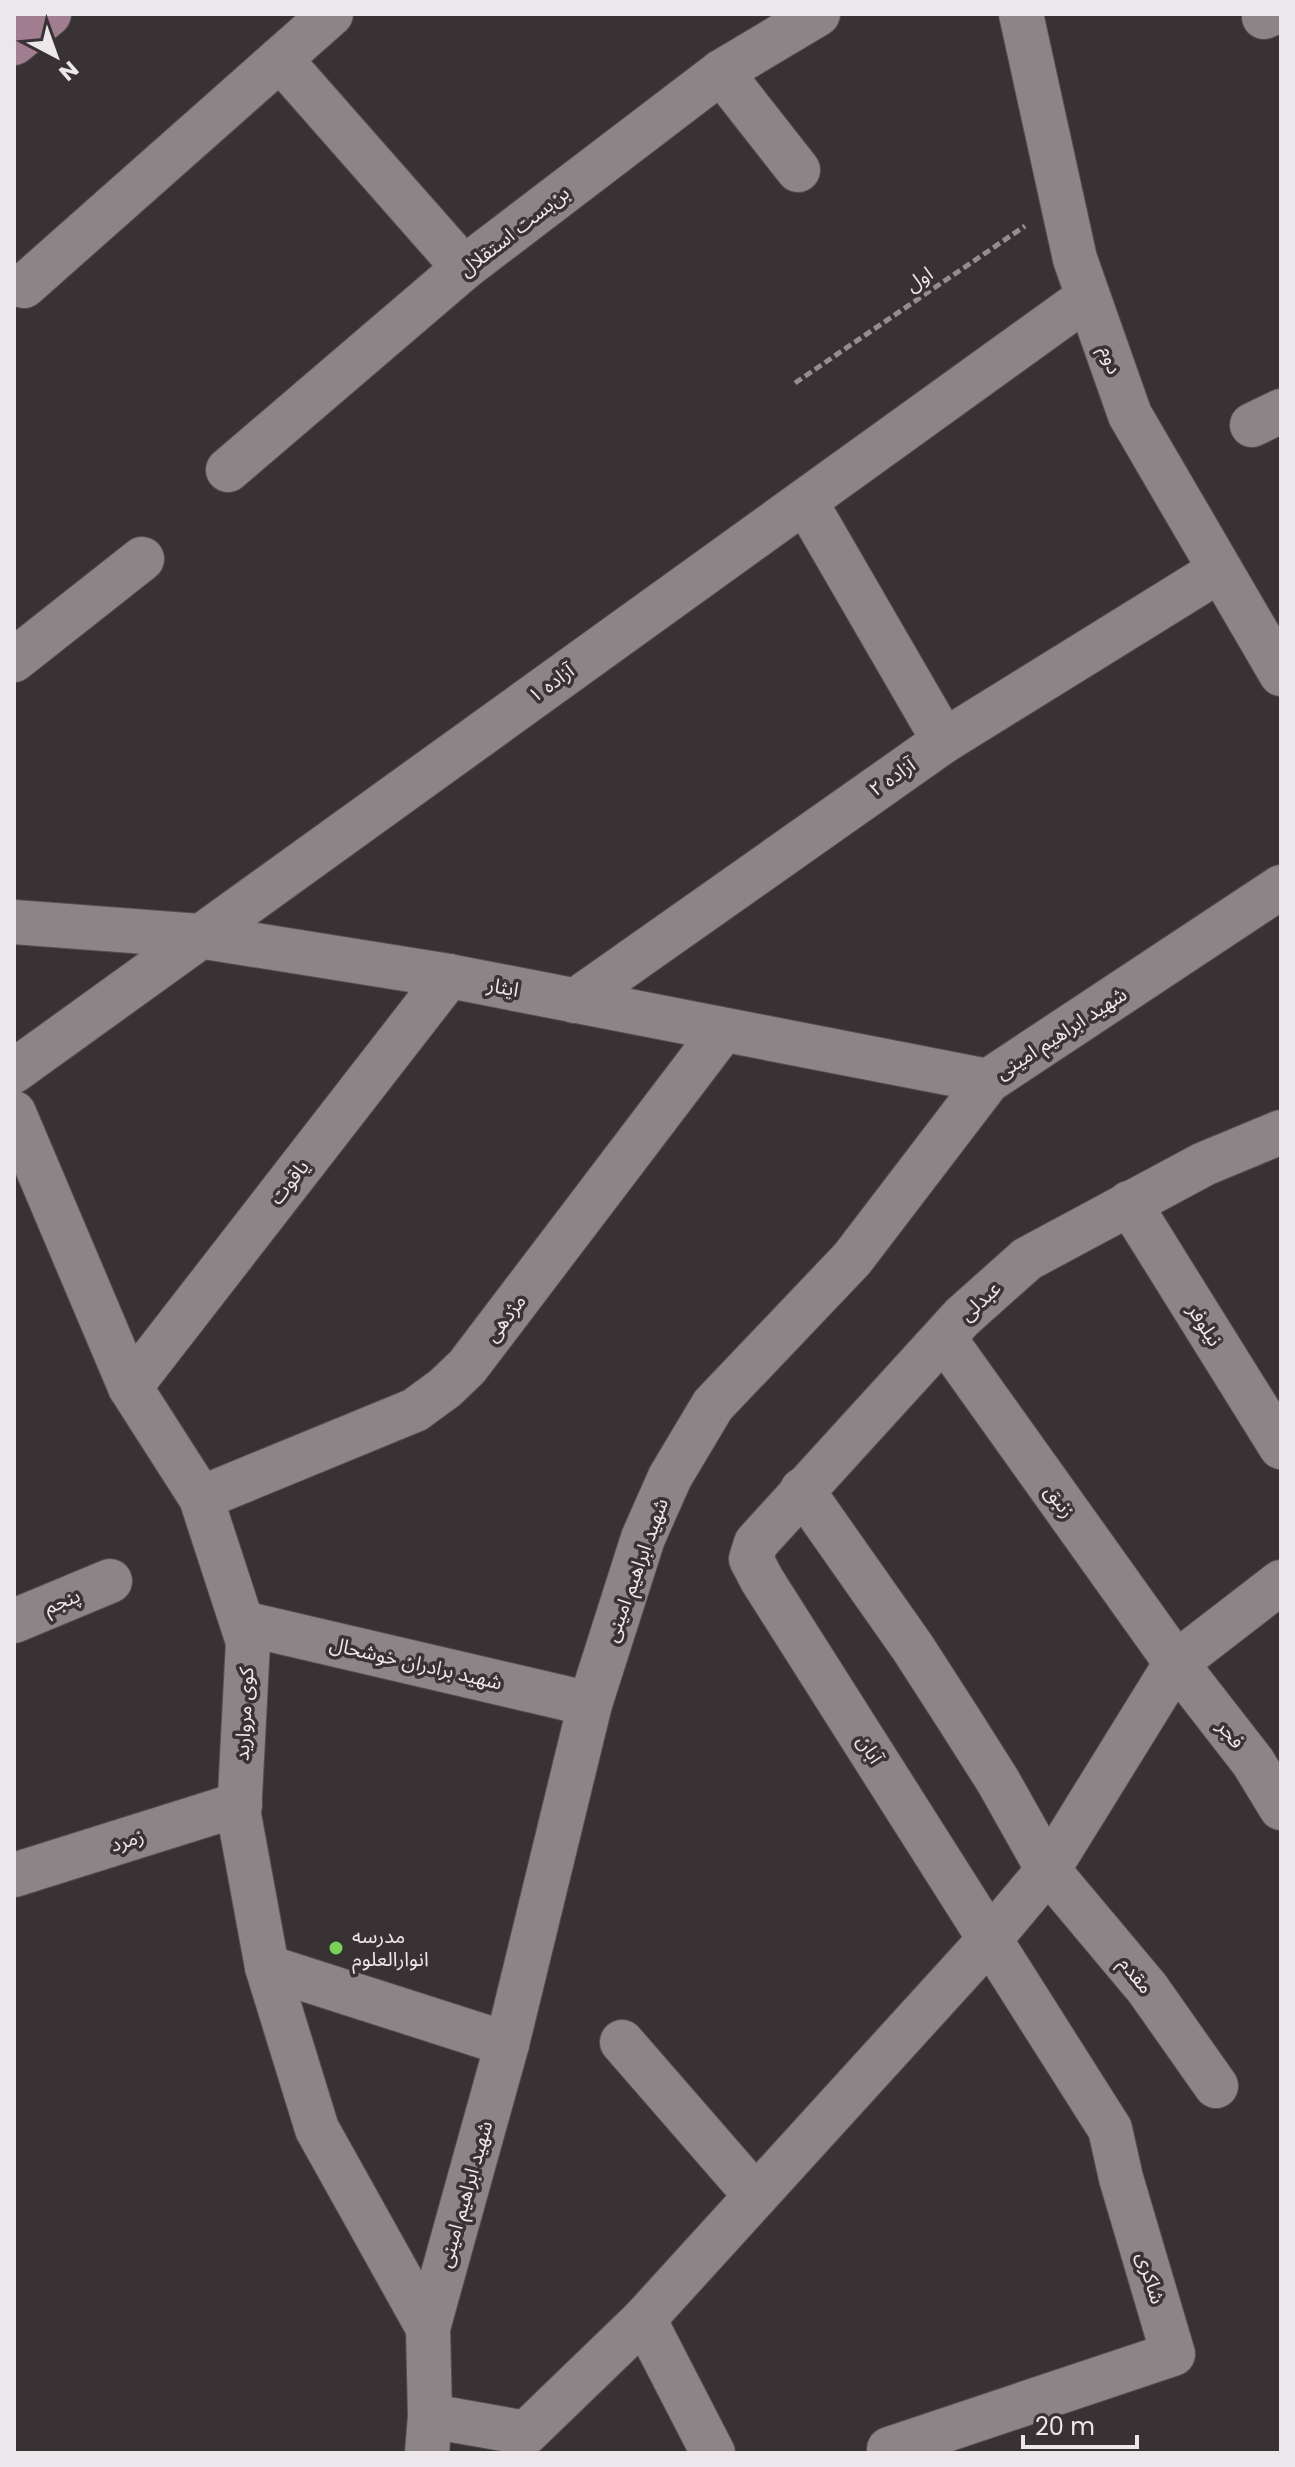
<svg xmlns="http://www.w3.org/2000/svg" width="1295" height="2467" viewBox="0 0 1295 2467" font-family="Poppins,'Noto Sans Arabic',sans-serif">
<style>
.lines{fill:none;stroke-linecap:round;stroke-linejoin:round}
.street-casing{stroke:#564f52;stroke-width:46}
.secondary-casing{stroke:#564f52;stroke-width:46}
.path{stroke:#938d90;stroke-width:5;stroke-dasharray:8 4;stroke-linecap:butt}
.street{stroke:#8d8488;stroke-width:44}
.secondary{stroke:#a07e8f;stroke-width:44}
.poi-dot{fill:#78d158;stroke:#393235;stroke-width:3}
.labels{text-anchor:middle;stroke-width:7;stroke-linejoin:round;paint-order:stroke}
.street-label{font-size:20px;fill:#ece7ea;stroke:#393235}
.poi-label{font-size:20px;fill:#ece7ea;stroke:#393235;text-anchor:start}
</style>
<rect width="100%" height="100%" fill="#393235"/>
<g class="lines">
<defs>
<g id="street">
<polyline points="1021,14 1075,259 1130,415 1281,674"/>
<polyline points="1264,17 1271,14"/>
<polyline points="280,59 464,268"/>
<polyline points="721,72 798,170"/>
<polyline points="24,286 331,14"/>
<polyline points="1252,425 1281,411"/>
<polyline points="228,470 464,268 721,72 818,14"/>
<polyline points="805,501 944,741"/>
<polyline points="14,660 142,559"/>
<polyline points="14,922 199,936 449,976 988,1081"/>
<polyline points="575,1001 944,741 1220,570"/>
<polyline points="14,1071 1088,297"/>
<polyline points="14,1113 130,1387 201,1498 248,1642 239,1815 267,1967 317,2129 428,2328"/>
<polyline points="1129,1203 1281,1447"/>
<polyline points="944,1338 1176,1663 1253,1762 1281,1808"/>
<polyline points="130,1387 449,976"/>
<polyline points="802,1490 913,1648 960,1721 998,1781 1048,1870 1147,1988 1216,2086"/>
<polyline points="201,1498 415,1410 445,1388 467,1367 723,1030"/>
<polyline points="14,1621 110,1581"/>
<polyline points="243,1623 590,1704"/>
<polyline points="14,1875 240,1804"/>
<polyline points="267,1967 507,2044"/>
<polyline points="622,2042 756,2196"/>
<polyline points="644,2319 713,2453"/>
<polyline points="430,2416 526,2433 644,2319 990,1939 1048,1870 1176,1663 1281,1582"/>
<polyline points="889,2449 1173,2354 1121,2178 1110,2129 762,1580 751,1559 756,1543 962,1317 1027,1259 1204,1164 1281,1132"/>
<polyline points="427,2453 430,2416 428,2328 507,2044 590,1704 643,1538 670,1477 713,1405 852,1259 988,1081 1281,887"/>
</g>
<polyline id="secondary" points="14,43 49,14"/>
</defs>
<use href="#street" class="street-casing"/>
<use href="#secondary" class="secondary-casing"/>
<polyline class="path" points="795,383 1025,226"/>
<use href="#street" class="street"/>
<use href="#secondary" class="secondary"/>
</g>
<circle class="poi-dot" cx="336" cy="1948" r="8"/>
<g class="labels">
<g class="street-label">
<text transform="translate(514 231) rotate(-38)" y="7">بن‌بست استقلال</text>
<text transform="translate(919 279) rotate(-34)" y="7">اول</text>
<text transform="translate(1111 360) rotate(71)" y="7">دوم</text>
<text transform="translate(551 683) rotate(-36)" y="7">آزاده ۱</text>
<text transform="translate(892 777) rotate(-35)" y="7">آزاده ۲</text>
<text transform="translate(503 987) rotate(11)" y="7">ایثار</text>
<text transform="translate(1061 1033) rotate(-33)" y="7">شهید ابراهیم امینی</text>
<text transform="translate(289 1182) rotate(-52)" y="7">یاقوت</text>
<text transform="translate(980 1301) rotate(-43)" y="7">عبدلی</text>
<text transform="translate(505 1318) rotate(-53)" y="7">مژدهی</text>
<text transform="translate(1205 1325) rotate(58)" y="7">نیلوفر</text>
<text transform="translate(1060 1501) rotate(54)" y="7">زنبق</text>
<text transform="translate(636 1570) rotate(-70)" y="7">شهید ابراهیم امینی</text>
<text transform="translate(62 1601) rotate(-22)" y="7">پنجم</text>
<text transform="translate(416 1663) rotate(13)" y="7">شهید برادران خوشحال</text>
<text transform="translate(244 1714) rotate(-87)" y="7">کوی مروارید</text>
<text transform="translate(1231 1734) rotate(52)" y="7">فجر</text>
<text transform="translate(870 1749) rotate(58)" y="7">آبان</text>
<text transform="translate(127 1840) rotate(-18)" y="7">زمرد</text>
<text transform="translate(1136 1975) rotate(51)" y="7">مقدم</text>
<text transform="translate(465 2194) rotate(-74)" y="7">شهید ابراهیم امینی</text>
<text transform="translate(1151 2278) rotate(73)" y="7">شاکری</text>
</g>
<g class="poi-label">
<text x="352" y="1943">مدرسه<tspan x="352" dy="23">انوارالعلوم</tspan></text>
</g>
</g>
<rect width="1295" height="2467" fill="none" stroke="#ece7ea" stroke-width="32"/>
<g transform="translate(56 56) rotate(139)" stroke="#393235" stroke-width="6" paint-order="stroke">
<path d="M0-6L14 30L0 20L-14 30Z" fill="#ece7ea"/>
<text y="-12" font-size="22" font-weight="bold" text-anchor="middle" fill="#ece7ea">N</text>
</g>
<path d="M1023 2435v12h114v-12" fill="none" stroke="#ece7ea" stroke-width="4"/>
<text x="1035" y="2435" font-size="24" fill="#ece7ea" stroke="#393235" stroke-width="6" paint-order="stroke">20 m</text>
</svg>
